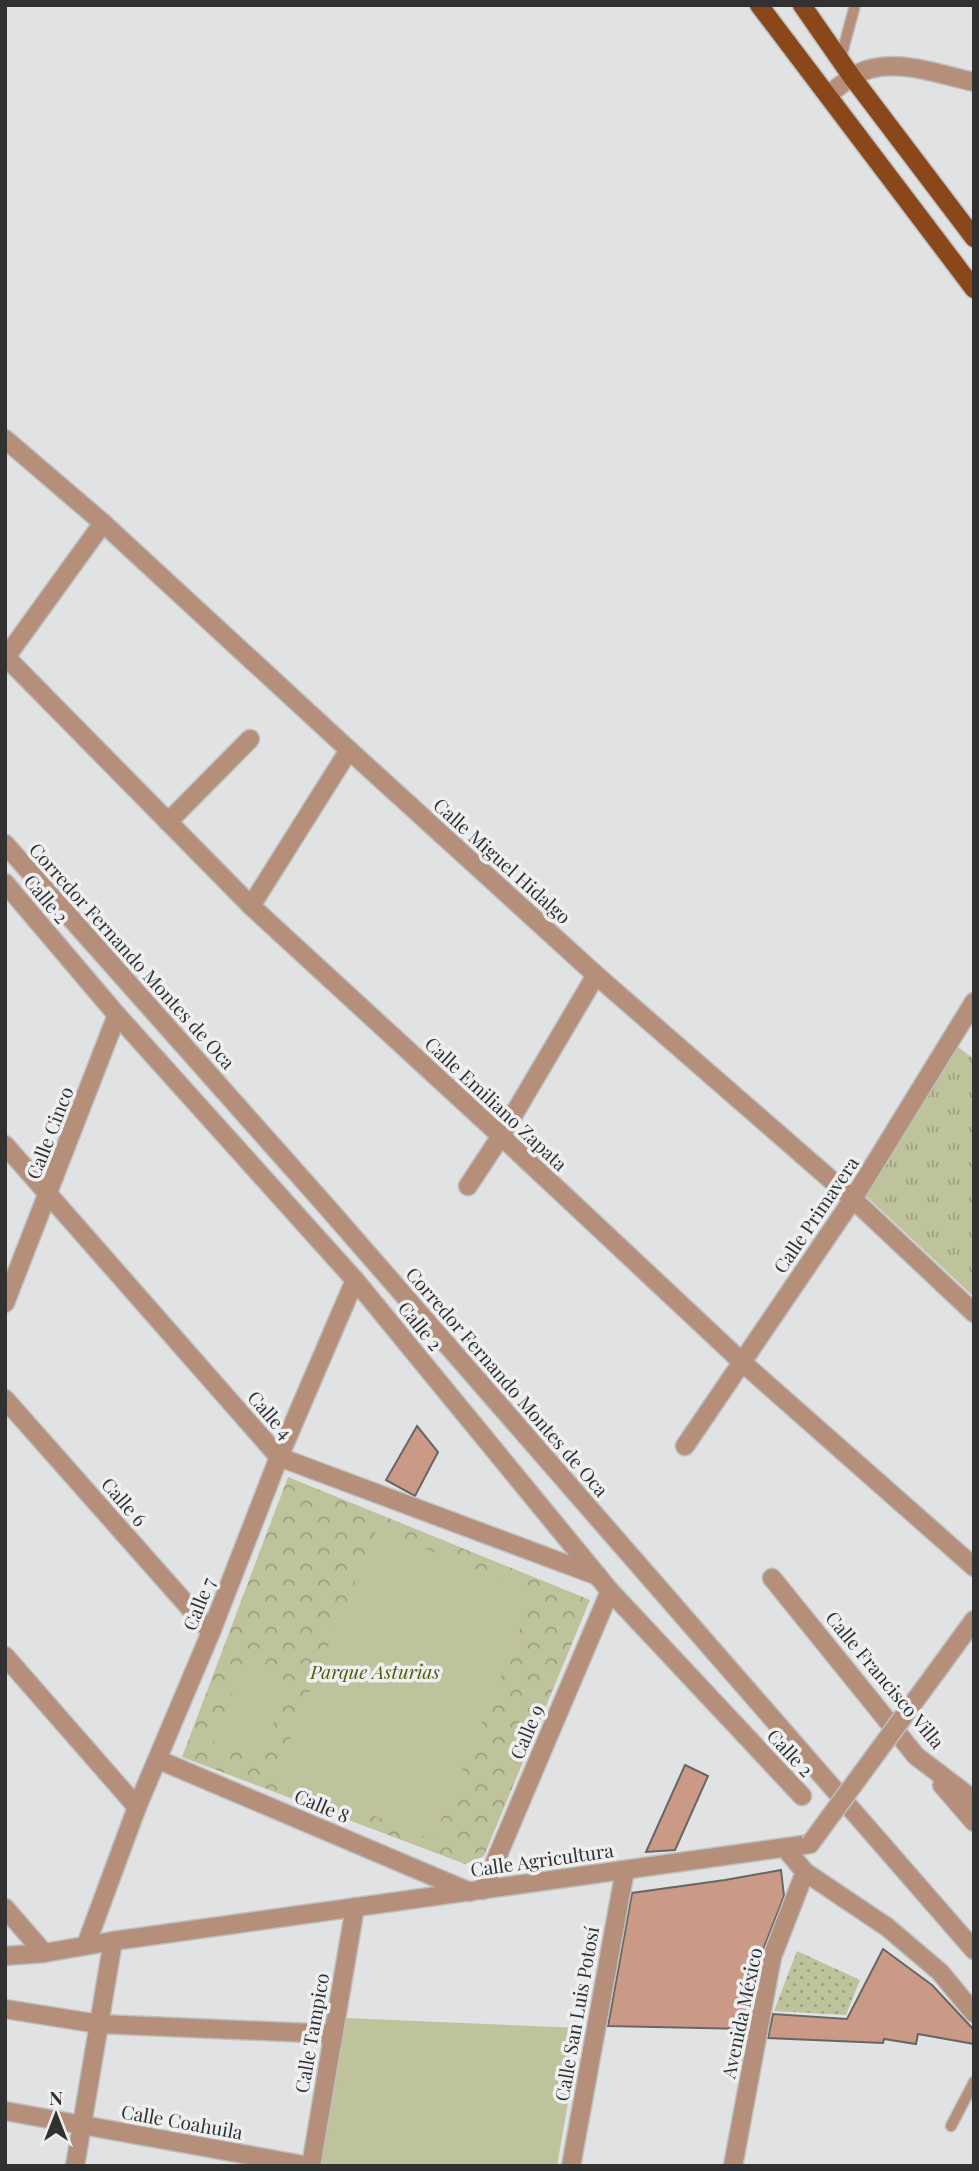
<svg xmlns="http://www.w3.org/2000/svg" width="979" height="2171" viewBox="0 0 979 2171" font-family="'Playfair Display',serif">
<style>
.grass{fill:url(#grass-tufts)}
.park{fill:url(#park-crowns)}
.garden{fill:url(#garden-dots)}
.pitch{fill:#bfc39c}
.building{fill:#ca9a86;stroke:#686665;stroke-width:2}
.lines{fill:none;stroke-linecap:round;stroke-linejoin:round}
.service-casing{stroke:#bdbfc0;stroke-width:13}
.minor-casing{stroke:#bdbfc0;stroke-width:21}
.tertiary-casing{stroke:#bdbfc0;stroke-width:21}
.primary-casing{stroke:#bdbfc0;stroke-width:21}
.service{stroke:#b58f79;stroke-width:10}
.minor{stroke:#b58f79;stroke-width:18}
.tertiary{stroke:#b58f79;stroke-width:18}
.primary{stroke:#8a481a;stroke-width:18}
.tertiary-bridge-casing{stroke:#bdbfc0;stroke-width:21;stroke-linecap:butt}
.tertiary-bridge{stroke:#b58f79;stroke-width:18}
.labels{text-anchor:middle;stroke-width:7;stroke-linejoin:round;paint-order:stroke}
.street-label{font-size:19px;fill:#313132;stroke:#eeeff1}
.park-label{font-size:19px;font-style:italic;fill:#565a0c;stroke:#eeeff1}
</style>
<defs>
<pattern id="grass-tufts" width="24" height="20" patternUnits="userSpaceOnUse" patternTransform="scale(1.75)"><rect width="24" height="20" fill="#bfc39c"/><path d="M3 7l-1-3M5 7V3M7 7l1-3M15 17l-1-3M17 17v-4M19 17l1-3" fill="none" stroke="#9c9f80"/></pattern>
<pattern id="park-crowns" width="20" height="18" patternUnits="userSpaceOnUse" patternTransform="scale(1.75)"><rect width="20" height="18" fill="#bfc39c"/><path d="M2 6a3 3 0 1 1 6 0M12 15a3 3 0 1 1 6 0" fill="none" stroke="#9c9f80"/></pattern>
<pattern id="garden-dots" width="8" height="8" patternUnits="userSpaceOnUse" patternTransform="scale(1.75)"><rect width="8" height="8" fill="#bfc39c"/><path d="M2 2h.1M6 6h.1" fill="none" stroke="#9c9f80" stroke-width="1.8" stroke-linecap="round"/></pattern>
</defs>
<rect width="100%" height="100%" fill="#e0e2e3"/>
<polygon class="grass" points="958,1047 974,1059 974,1297 866,1196"/>
<polygon class="park" points="288,1477 590,1600 484,1856 465,1864 182,1757"/>
<polygon class="garden" points="797,1951 860,1980 846,2015 774,2011"/>
<g class="pitch">
<polygon points="377,1529 535,1593 433,1840 275,1775"/>
<polygon points="243,1664 291,1682 259,1759 213,1741"/>
<polygon points="346,2018 581,2028 557,2166 320,2166"/>
</g>
<g class="building">
<polygon points="417,1426 438,1452 415,1496 386,1480"/>
<polygon points="685,1765 708,1776 675,1850 646,1852"/>
<polygon points="781,1870 784,1896 761,1955 747,2029 608,2026 632,1893 725,1880"/>
<polygon points="883,1949 932,1985 974,2030 974,2044 918,2034 916,2044 884,2039 883,2043 768,2038 773,2014 847,2019"/>
</g>
<g class="lines">
<defs>
<g id="service">
<polyline points="840,61 855,5"/>
<polyline points="951,2126 974,2082"/>
</g>
<g id="minor">
<path d="M828 95C841 85 854 73 870 69 903 60 942 75 974 82"/>
<polyline points="5,439 103,523 349,750 596,975 853,1199 974,1313"/>
<polyline points="5,656 251,906 501,1136 742,1362 974,1567"/>
<polyline points="6,657 103,523"/>
<polyline points="168,822 250,739"/>
<polyline points="5,844 327,1207 974,1950"/>
<polyline points="5,883 117,1015 355,1280 610,1591 802,1796"/>
<polyline points="251,906 349,750"/>
<polyline points="5,1145 279,1457 598,1576"/>
<polyline points="468,1186 501,1136 596,975"/>
<polyline points="5,1303 117,1015"/>
<polyline points="5,1399 211,1632"/>
<polyline points="685,1446 853,1199 974,1002"/>
<polyline points="772,1578 916,1756 974,1800"/>
<polyline points="5,1656 137,1807"/>
<polyline points="159,1760 470,1892"/>
<polyline points="942,1785 974,1822"/>
<polyline points="785,1848 805,1872 887,1927 940,1972 974,2013"/>
<polyline points="483,1890 610,1591"/>
<polyline points="5,1908 44,1953"/>
<polyline points="86,1945 137,1807 211,1632 279,1457 355,1280"/>
<polyline points="5,2009 99,2024 334,2034"/>
<polyline points="5,2111 309,2166"/>
<polyline points="75,2166 113,1941"/>
<polyline points="311,2166 355,1907"/>
<polyline points="571,2166 625,1870"/>
<polyline points="733,2166 772,1957 805,1872"/>
</g>
<g id="tertiary">
<polyline points="939,1668 974,1620"/>
<polyline points="5,1956 44,1953 113,1941 810,1844"/>
</g>
<g id="primary">
<polyline points="759,5 974,289"/>
<polyline points="802,5 852,77 974,238"/>
</g>
</defs>
<use href="#service" class="service-casing"/>
<use href="#minor" class="minor-casing"/>
<use href="#tertiary" class="tertiary-casing"/>
<use href="#primary" class="primary-casing"/>
<use href="#service" class="service"/>
<use href="#minor" class="minor"/>
<use href="#tertiary" class="tertiary"/>
<use href="#primary" class="primary"/>
<defs>
<polyline id="tertiary-bridge" points="810,1844 939,1668"/>
</defs>
<use href="#tertiary-bridge" class="tertiary-bridge-casing"/>
<use href="#tertiary-bridge" class="tertiary-bridge"/>
</g>
<g class="labels">
<g class="street-label">
<text transform="translate(502 861) rotate(42)" y="7">Calle Miguel Hidalgo</text>
<text transform="translate(46 899) rotate(50)" y="7">Calle 2</text>
<text transform="translate(132 956) rotate(48)" y="7">Corredor Fernando Montes de Oca</text>
<text transform="translate(496 1104) rotate(43)" y="7">Calle Emiliano Zapata</text>
<text transform="translate(50 1133) rotate(-69)" y="7">Calle Cinco</text>
<text transform="translate(816 1215) rotate(-56)" y="7">Calle Primavera</text>
<text transform="translate(420 1326) rotate(51)" y="7">Calle 2</text>
<text transform="translate(507 1382) rotate(49)" y="7">Corredor Fernando Montes de Oca</text>
<text transform="translate(270 1415) rotate(49)" y="7">Calle 4</text>
<text transform="translate(124 1502) rotate(49)" y="7">Calle 6</text>
<text transform="translate(199 1604) rotate(-68)" y="7">Calle 7</text>
<text transform="translate(885 1680) rotate(50)" y="7">Calle Francisco Villa</text>
<text transform="translate(527 1732) rotate(-67)" y="7">Calle 9</text>
<text transform="translate(790 1753) rotate(47)" y="7">Calle 2</text>
<text transform="translate(322 1806) rotate(23)" y="7">Calle 8</text>
<text transform="translate(542 1860) rotate(-8)" y="7">Calle Agricultura</text>
<text transform="translate(742 2013) rotate(-78)" y="7">Avenida México</text>
<text transform="translate(577 2014) rotate(-80)" y="7">Calle San Luis Potosí</text>
<text transform="translate(312 2033) rotate(-80)" y="7">Calle Tampico</text>
<text transform="translate(182 2122) rotate(10)" y="7">Calle Coahuila</text>
</g>
<g class="park-label">
<text x="375" y="1679">Parque Asturias</text>
</g>
</g>
<rect width="979" height="2171" fill="none" stroke="#313132" stroke-width="14"/>
<g transform="translate(56 2115)" stroke="#eeeff1" stroke-width="5" paint-order="stroke">
<path d="M0-5L12 26L0 18L-12 26Z" fill="#313132"/>
<text y="-10" font-size="19" font-weight="bold" text-anchor="middle" fill="#313132">N</text>
</g>
</svg>
